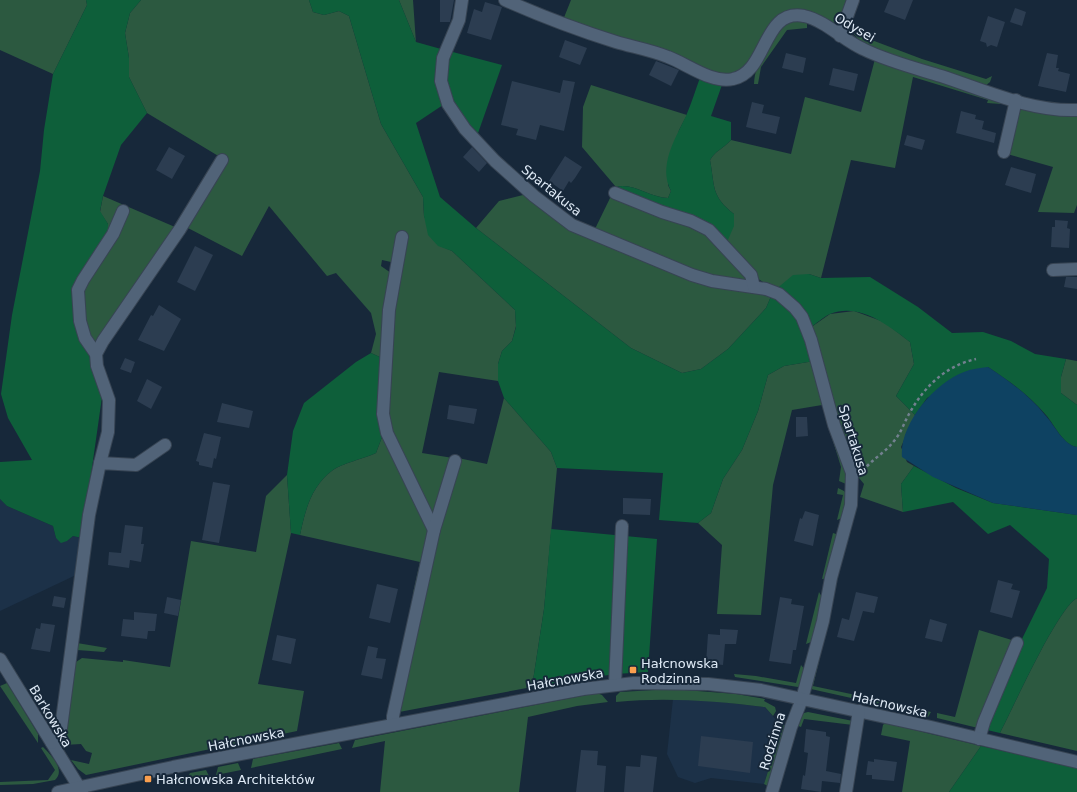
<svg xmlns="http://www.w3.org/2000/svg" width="1077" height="792" viewBox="0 0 1077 792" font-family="'DejaVu Sans',sans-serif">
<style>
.built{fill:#1c3148}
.green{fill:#2c5940}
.forest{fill:#0e5f3a}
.water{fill:#0e4262}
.building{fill:#2c3d51}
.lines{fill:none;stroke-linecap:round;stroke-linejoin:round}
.minor-casing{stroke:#374453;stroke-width:14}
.path{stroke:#72808f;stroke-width:2.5;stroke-dasharray:3 3;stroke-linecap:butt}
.minor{stroke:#516378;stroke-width:12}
.poi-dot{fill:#fa9f4f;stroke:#17283a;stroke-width:1.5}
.labels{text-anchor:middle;stroke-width:4;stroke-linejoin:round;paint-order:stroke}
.street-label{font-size:13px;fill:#dfeaf6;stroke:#17283a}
.poi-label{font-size:13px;fill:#dfeaf6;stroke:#17283a;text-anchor:start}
</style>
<rect width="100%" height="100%" fill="#17283a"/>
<g class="built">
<polygon points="0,499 7,506 53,526 56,538 67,541 73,536 82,538 76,575 0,611"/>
<polygon points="673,699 714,701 765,707 782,727 764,784 711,778 695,783 678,777 667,754"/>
</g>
<g class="green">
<polygon points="0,0 86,0 87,5 53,74 0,50"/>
<polygon points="141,0 309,0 313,12 324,15 339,11 349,16 381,124 423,197 424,216 438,245 452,251 515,310 516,326 512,341 502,351 498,364 498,381 439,372 422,453 453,458 435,516 432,515 413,472 393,433 389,415 394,260 391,262 382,260 381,266 391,273 382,358 371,353 376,334 371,313 336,273 327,276 269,206 242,256 186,227 225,160 147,113 129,77 129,58 125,33 130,13"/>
<polygon points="399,0 413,0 416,43 416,42"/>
<polygon points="571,0 848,0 839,21 835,23 795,11 743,71 723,76 563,20"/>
<path d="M789 21 807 22V28L787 30 761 67 758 84H754C755 59 772 38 789 21Z"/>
<polygon points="853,33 922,59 986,79 992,76 990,82 985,86 890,56 861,42"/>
<path d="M875 59 1003 102 1001 104 987 103 988 100 913 77 895 168 851 160 821 278 809 274 775 290 757 278 727 242 734 214C711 196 715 187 710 160 715 151 724 148 731 140L791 154 805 97 861 112Z"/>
<path d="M591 85 687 115 679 130 668 185 671 191 668 198C651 198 632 182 616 187L582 147 583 107Z"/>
<polygon points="1018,107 1077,113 1077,205 1074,213 1038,212 1053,167 1007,154"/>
<polygon points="527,194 586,235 772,294 766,308 728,349 701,369 682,373 631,348 476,228 499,201"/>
<polygon points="612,194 700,227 746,274 747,281 713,278 594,231"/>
<polygon points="103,196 175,227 96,345 83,342 80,280 108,224 100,212"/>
<polygon points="854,311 884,322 910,342 914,364 896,396 915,415 901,447 907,462 914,466 901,484 903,512 860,497 864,484 855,473 841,435 810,328 830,314"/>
<polygon points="1066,359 1077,361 1077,405 1061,393 1061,377"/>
<polygon points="814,361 846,464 846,484 839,481 841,467 822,405 792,410 773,485 761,615 717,614 722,545 698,523 711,513 723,479 742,450 758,411 768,375 784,366"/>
<polygon points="504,398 551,452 557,468 544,609 532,687 399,712 438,528 458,458 487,464"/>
<path d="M382 437 423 515 428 534 416 594 413 593 420 562 300 535C305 511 311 486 333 470 341 464 365 458 376 453Z"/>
<polygon points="287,475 291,533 258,684 304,691 297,731 86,775 78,769 71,760 89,764 92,753 86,751 81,744 64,745 73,664 82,658 123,662 123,660 170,667 191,541 256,552 266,496"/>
<polygon points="838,488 844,491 848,496 842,518 837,520 843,495 837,494"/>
<polygon points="833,533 836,534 838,543 828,578 822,579"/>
<polygon points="819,592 823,599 814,641 806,644"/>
<path d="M1077 598V751L1000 733C1013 708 1057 609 1077 598Z"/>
<polygon points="979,630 1015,641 978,728 937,718 937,713 955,717"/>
<polygon points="824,640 813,686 889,702 887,706 811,689 821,642"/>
<polygon points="77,643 107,648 104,652 77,650"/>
<polygon points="801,665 805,670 800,686 798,687 735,677 734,674 756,676 796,683"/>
<polygon points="7,683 38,734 38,743 0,686"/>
<path d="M672 689 736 694 765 699 764 701 775 707 776 711 773 716 765 707C715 701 666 697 616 702V696L620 692Z"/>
<polygon points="597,693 602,695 608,702 577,706 528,717 519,792 380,792 385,741 352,748 355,740"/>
<polygon points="894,704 897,704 931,712 928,717 894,708"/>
<polygon points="808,712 853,721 853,725 804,719 801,727 796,725 804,713"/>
<polygon points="885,723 981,746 949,792 902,792 910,741 881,735 883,725"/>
<polygon points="781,725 784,725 786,731 768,786 764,784 782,727"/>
<polygon points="339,743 342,749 251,768 253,759"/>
<path d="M43 747C51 755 66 770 55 780L33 784 0 785V782L48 780 55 770 41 748Z"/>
<polygon points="238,763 241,770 216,775 218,767"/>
<polygon points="206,770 209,776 163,785 163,783 188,777 190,773"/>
</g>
<g class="forest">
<polygon points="86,0 141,0 130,13 125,33 129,58 129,77 147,113 121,145 103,196 100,211 108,224 107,240 75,290 103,390 82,538 73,536 67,541 61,543 56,538 53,526 7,506 0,499 0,462 32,460 8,418 1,394 12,315 40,171 44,130 53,74 87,5"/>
<polygon points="309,0 399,0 416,42 441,49 443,105 416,123 440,197 476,228 631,348 682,373 701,369 728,349 766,308 772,294 794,310 814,361 784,366 768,375 758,411 742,450 723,479 711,513 698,523 659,520 663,473 557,468 551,452 504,398 498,381 498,364 502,351 512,341 516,327 515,310 452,251 438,246 428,235 424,216 423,197 381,124 349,16 339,11 324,15 313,12"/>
<polygon points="449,51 502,65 477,136 459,117 446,82"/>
<path d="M701 75 723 82 711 116 731 122V140C724 148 715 151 710 160 715 187 711 196 734 214V226L727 242 615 189 616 187C632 182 651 198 668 198L671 191C658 166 675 139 686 116 692 102 696 88 701 75Z"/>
<path d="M809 274 821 278 870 277 918 307 952 333 983 332 1011 341 1035 354 1066 359 1061 377V393L1077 405V447C1063 445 1054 424 1046 415 1030 396 1008 380 988 367L927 398 915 415 896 396 914 364 910 342C888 325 859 302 830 314 823 317 816 324 810 328L775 290 793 275Z"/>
<path d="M371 353 382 358 379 419 382 437 376 453C365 458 341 464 333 470 311 486 305 511 300 535L291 533 287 475 293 431 304 403 356 362Z"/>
<path d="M914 466 956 488 993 503 1077 515V598C1057 609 1013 708 1000 733L987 730 1020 643 1047 588 1049 559 1010 525 988 534 953 502 903 512 901 484Z"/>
<polygon points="551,529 657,539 648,672 615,674 532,687 544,609"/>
<polygon points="981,746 1077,768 1077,792 949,792"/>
</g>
<path class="water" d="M988 367C1008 380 1030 396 1045 415 1054 424 1063 445 1077 447V515L993 503 933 477 902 457C899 425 934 383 964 372 971 369 980 368 988 367Z"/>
<g class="building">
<polygon points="440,0 454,0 450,22 440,22"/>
<polygon points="889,0 913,0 905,20 884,12"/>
<polygon points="485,2 502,7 491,40 467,33 474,9 482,12"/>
<polygon points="1015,8 1026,12 1022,26 1010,22"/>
<polygon points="988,16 1005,22 997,47 991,45 987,47 986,43 980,41"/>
<polygon points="565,40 587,48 580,65 559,57"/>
<polygon points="786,53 806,58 803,73 782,68"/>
<polygon points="1047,53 1058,55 1056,68 1059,68 1058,71 1070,74 1066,92 1038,86"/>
<polygon points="656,61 679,70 671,86 649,75"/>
<polygon points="833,68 858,74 854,91 829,85"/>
<polygon points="563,80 575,82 564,131 540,125 536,140 516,135 518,129 501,125 512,81 560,93"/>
<polygon points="752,102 764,105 762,113 780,117 776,134 746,127"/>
<polygon points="961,111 976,115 975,119 984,121 982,129 996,133 994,143 956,133"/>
<polygon points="907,135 925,140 922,150 904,145"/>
<polygon points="169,147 185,156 172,179 156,170"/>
<polygon points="472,147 487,163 479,172 463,157"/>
<polygon points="565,156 582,167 575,178 571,183 569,181 563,191 549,181"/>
<polygon points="1011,167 1036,174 1031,193 1005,185"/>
<polygon points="1055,220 1068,221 1067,228 1070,229 1069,248 1051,247 1052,227 1055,227"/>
<polygon points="195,246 213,255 195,291 177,282"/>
<polygon points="1066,277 1077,277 1077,289 1064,287"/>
<polygon points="159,305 181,319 164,351 138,340 151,315 153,316"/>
<polygon points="125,358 135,362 131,373 120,369"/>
<polygon points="147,379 162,387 151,409 137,401"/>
<polygon points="222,403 253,411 249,428 217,422"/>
<polygon points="449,405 477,409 474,424 447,419"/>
<polygon points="796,417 807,417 808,436 796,437"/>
<polygon points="204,433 221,437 216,459 214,458 212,468 199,465 199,462 196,461"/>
<polygon points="213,482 230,485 219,543 202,540"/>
<polygon points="623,498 651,499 650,515 623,514"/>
<polygon points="805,511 819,515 813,546 794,541 800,518 802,519"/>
<polygon points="125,525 143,527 141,544 144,544 141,562 130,560 129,568 108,565 109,552 121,553"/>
<polygon points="998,580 1013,584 1011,589 1020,591 1012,618 990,612"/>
<polygon points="377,584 398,589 390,623 369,618"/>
<polygon points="856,592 878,597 874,613 863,611 854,641 837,637 842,618 849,620"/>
<polygon points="54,596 66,598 64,608 52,606"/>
<polygon points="167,597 181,600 178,616 164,613"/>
<polygon points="780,597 792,599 791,604 804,606 796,650 793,650 791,664 769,661"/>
<polygon points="134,612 157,614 155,631 148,631 147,639 121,636 123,619 134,620"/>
<polygon points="930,619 947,624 942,642 925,638"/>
<polygon points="41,623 55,625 50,652 31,649 36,628 40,629"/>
<polygon points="720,629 738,630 736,644 725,644 723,665 706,663 708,634 720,635"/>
<polygon points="277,635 296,639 291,664 272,660"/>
<polygon points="368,646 378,648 376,658 386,659 382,679 361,675"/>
<polygon points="806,729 826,732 826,736 830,737 826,771 841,774 840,783 822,781 821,792 801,789 803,775 805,776 808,753 804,752"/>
<polygon points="701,736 753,742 750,773 698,766"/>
<polygon points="581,750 598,751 597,765 606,766 604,792 576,792"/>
<polygon points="641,755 657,757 653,792 624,792 626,766 640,767"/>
<polygon points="874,759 897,762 894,781 872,779 872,775 866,775 868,761 874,762"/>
</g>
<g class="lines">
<defs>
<g id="minor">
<polyline points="462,0 459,20 443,58 441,81 448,104 465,129 495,161 534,196 572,225 692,275 712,281 766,289 779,294 795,308 802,317 811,340 834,425 852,473 851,505 831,578 823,621 802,699 791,727 772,792"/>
<path d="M505 0C541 16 578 30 616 42 633 47 651 50 668 57 687 64 712 84 733 79 768 72 762 8 804 16 826 21 843 40 863 49 887 61 915 68 941 76 984 90 1031 112 1077 110"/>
<polyline points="840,36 853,0"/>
<polyline points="1004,152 1016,100"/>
<polyline points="615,193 662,212 691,221 709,230 751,275 754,287"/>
<polyline points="402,237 389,310 383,414 387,433 434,530"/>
<polyline points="1053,270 1077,269"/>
<polyline points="96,354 103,341 180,229 222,160"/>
<polyline points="100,463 108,432 109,400 97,366 96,354 85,338 80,321 78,290 83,280 113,234 123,211"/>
<polyline points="0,659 82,792"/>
<polyline points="615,685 622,526"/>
<polyline points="393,725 393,716 434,530 455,461"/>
<polyline points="979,739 984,722 1017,643"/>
<polyline points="52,743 59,735 61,728 89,515 100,463 136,465 165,445"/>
<polyline points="58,792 173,767 393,725 583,689 634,683 708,684 761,690 931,727 1077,762"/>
<polyline points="846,792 859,711"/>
</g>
</defs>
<use href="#minor" class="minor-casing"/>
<path class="path" d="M863 471C872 459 886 452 894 441 901 433 904 423 909 414 924 387 945 366 976 359"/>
<use href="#minor" class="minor"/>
</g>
<g class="poi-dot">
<rect x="629" y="666" width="8" height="8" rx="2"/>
<rect x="144" y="775" width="8" height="8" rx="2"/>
</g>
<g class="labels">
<g class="street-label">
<text transform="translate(855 27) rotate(30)" y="5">Odysei</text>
<text transform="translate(552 190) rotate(39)" y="5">Spartakusa</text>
<text transform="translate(854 440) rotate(73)" y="5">Spartakusa</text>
<text transform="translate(565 679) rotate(-10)" y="5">Hałcnowska</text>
<text transform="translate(890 704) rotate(13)" y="5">Hałcnowska</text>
<text transform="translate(51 716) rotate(59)" y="5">Barkowska</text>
<text transform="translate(246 739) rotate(-11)" y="5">Hałcnowska</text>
<text transform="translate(772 741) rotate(-73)" y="5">Rodzinna</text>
</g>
<g class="poi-label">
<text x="641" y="668">Hałcnowska<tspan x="641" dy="15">Rodzinna</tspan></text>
<text x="156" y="784">Hałcnowska Architektów</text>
</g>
</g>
</svg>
